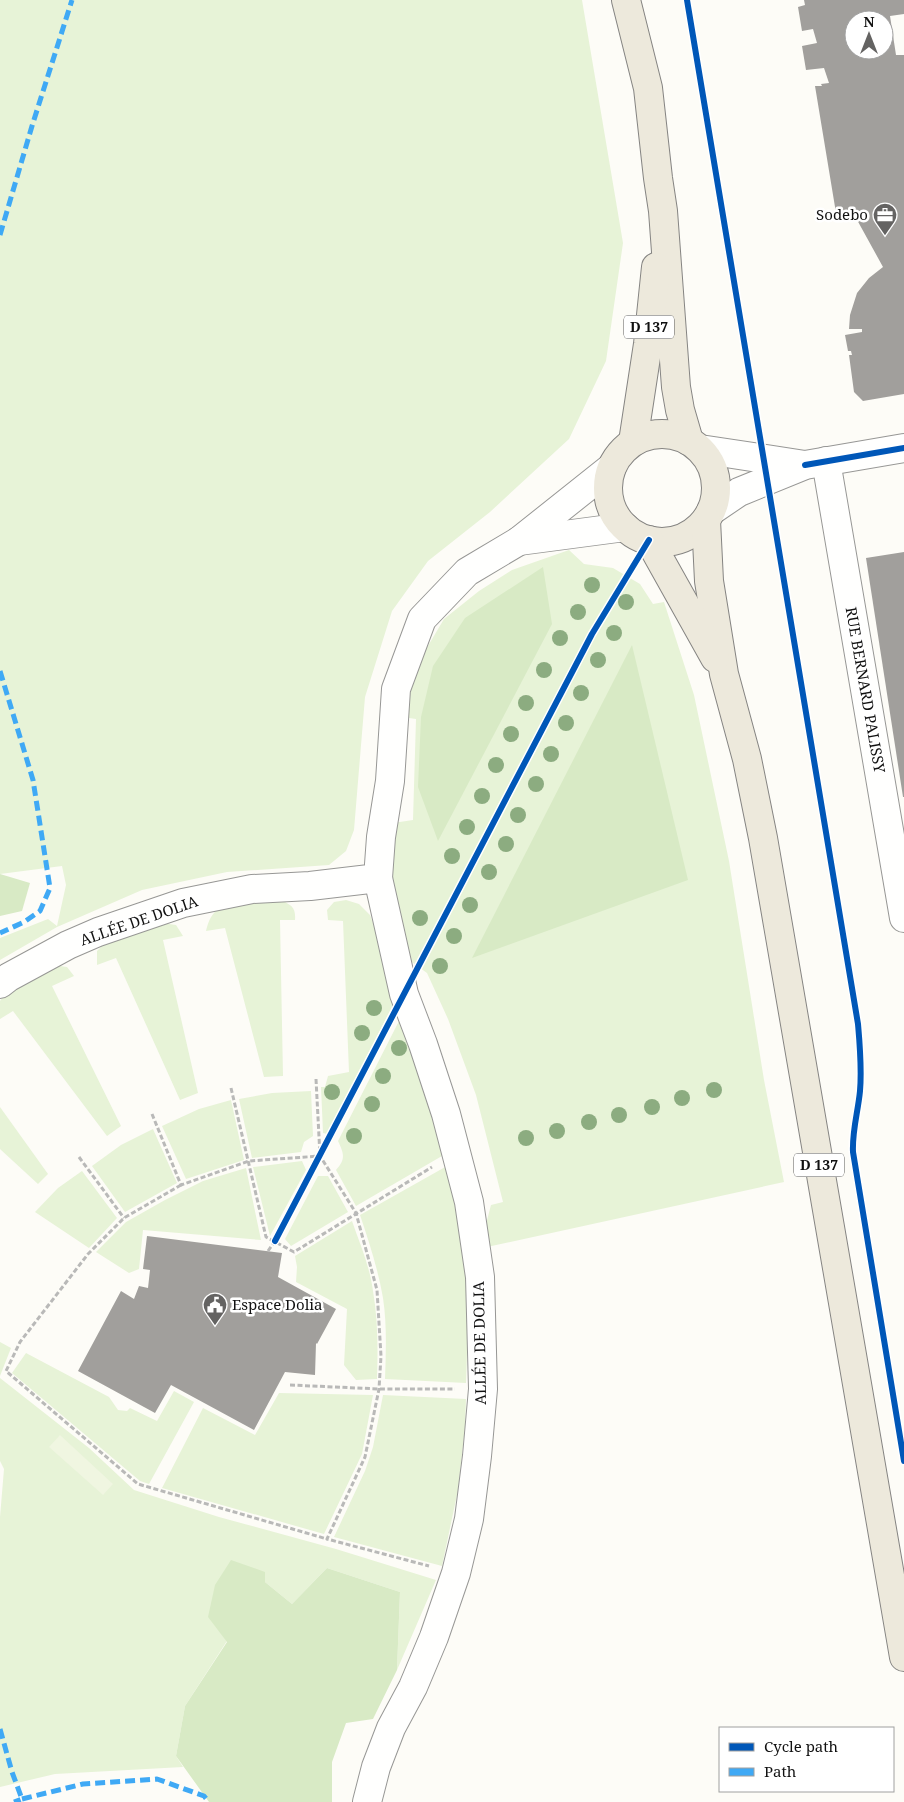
<svg xmlns="http://www.w3.org/2000/svg" width="904" height="1802" viewBox="0 0 904 1802" font-family="'Noto Serif',serif">
<style>
.green{fill:#e7f3d7}
.forest{fill:#d8eac5}
.pitch{fill:#f0f6e1}
.building{fill:#a19f9c;fill-rule:evenodd}
.lines{fill:none;stroke-linecap:round;stroke-linejoin:round}
.minor-casing{stroke:#979795;stroke-width:30}
.major-casing{stroke:#858482;stroke-width:30}
.path{stroke:#b9b9b8;stroke-width:3;stroke-dasharray:5 2.5;stroke-linecap:butt}
.minor{stroke:#fffffe;stroke-width:28}
.major{stroke:#ede9dc;stroke-width:28}
.quiet{stroke:#3fa9f5;stroke-width:5;stroke-dasharray:10 5;stroke-linecap:butt}
.cycleway-casing{stroke:#fff;stroke-width:9}
.cycleway{stroke:#0057b8;stroke-width:6}
.tree{fill:#8cac80}
.labels{text-anchor:middle;stroke-width:5;stroke-linejoin:round;paint-order:stroke}
.shield{fill:#fff;stroke:#585858;stroke-width:1}
.shield-label{font-size:14px;font-weight:bold;fill:#111}
.poi-label{font-size:15px;fill:#111;stroke:#fff;text-anchor:end}
.street-label{font-size:15px;fill:#111;stroke:#fff}
</style>
<rect width="100%" height="100%" fill="#fdfcf7"/>
<g class="green">
<polygon points="0,0 582,0 623,243 606,361 569,439 490,512 428,561 392,611 365,697 354,830 346,851 329,865 227,872 142,890 57,927 0,960 0,938 48,919 57,926 66,885 62,866 0,874"/>
<polygon points="569,550 584,564 613,568 640,584 653,604 664,602 694,695 729,861 764,1080 784,1182 487,1247 485,1228 491,1205 503,1202 476,1095 448,1019 427,973 409,960 392,887 393,823 413,820 416,719 402,717 419,661 444,619 479,591 512,570"/>
<path d="M281 900C291 905 296 907 295 920H280L283 1076 264 1077 225 928 206 931C208 923 210 916 217 910 226 903 267 901 281 900Z"/>
<polygon points="346,900 359,904 370,915 379,939 382,959 393,1005 327,1134 323,1133 321,1087 325,1087 328,1076 349,1072 343,921 328,920 327,910 334,902"/>
<polygon points="162,923 176,925 183,936 163,940 198,1093 180,1100 116,958 97,965 97,951 105,943"/>
<polygon points="53,965 67,967 74,976 52,986 121,1126 107,1136 13,1011 0,1019 0,1001 2,998"/>
<path d="M399 1021 427 1096 442 1156 356 1206 336 1170C346 1159 344 1154 338 1141Z"/>
<polygon points="311,1091 313,1136 304,1142 301,1152 252,1158 239,1099 272,1093"/>
<polygon points="231,1100 244,1160 186,1179 162,1126 199,1109"/>
<polygon points="0,1107 48,1174 38,1184 0,1149"/>
<polygon points="153,1129 177,1183 125,1212 92,1166 121,1145"/>
<polygon points="302,1161 306,1170 270,1236 253,1167"/>
<path d="M447 1166C457 1209 466 1258 467 1302 468 1329 467 1356 466 1383L385 1379C386 1352 387 1324 383 1298 378 1269 369 1242 360 1215Z"/>
<polygon points="246,1168 261,1240 143,1230 139,1269 129,1273 96,1252 126,1222 165,1200 203,1181"/>
<polygon points="82,1171 117,1218 89,1248 35,1212 58,1188"/>
<polygon points="318,1176 328,1176 348,1212 291,1246 285,1239"/>
<path d="M352 1221C360 1244 370 1267 373 1291 378 1320 378 1350 377 1379L356 1380 344 1365 347 1309 296 1282 297 1267 295 1256Z"/>
<polygon points="0,1342 11,1348 0,1376"/>
<polygon points="26,1353 109,1397 118,1410 127,1411 130,1408 157,1421 174,1391 194,1402 149,1484 140,1481 12,1373"/>
<polygon points="0,1378 89,1448 134,1490 219,1517 336,1549 436,1580 397,1670 400,1592 327,1568 292,1604 265,1582 185,1706 176,1756 183,1767 55,1774 0,1787 0,1517 4,1469 0,1461"/>
<polygon points="279,1393 373,1395 362,1454 324,1534 162,1488 203,1408 255,1435"/>
<polygon points="383,1395 466,1399 465,1427 458,1490 442,1566 334,1537 365,1471 373,1447"/>
</g>
<g class="forest">
<polygon points="543,567 552,624 438,841 418,787 421,717 433,666 465,618"/>
<polygon points="632,645 688,880 472,958"/>
<polygon points="0,874 30,883 22,911 0,916"/>
<polygon points="231,1560 265,1572 265,1582 292,1604 327,1568 400,1592 397,1670 373,1719 346,1723 332,1762 332,1802 209,1802 176,1756 185,1706 227,1642 208,1617 215,1585"/>
</g>
<polygon class="pitch" points="60,1435 113,1484 103,1495 49,1447"/>
<g class="building">
<path d="M804 0H904V14L890 16 896 55H904V394L863 401 854 392 849 355H852L851 351H848L845 335 862 332V329H849L850 315 857 293 869 278 883 267 856 218 843 220V218L837 219 815 86H822L821 84 829 83 824 68 806 70 802 46 817 43 813 29 802 31 798 7 805 5ZM854 20H884V50H854Z"/>
<polygon points="904,552 904,797 903,797 866,558"/>
<polygon points="147,1236 282,1253 278,1277 336,1309 317,1344 316,1343 315,1375 285,1372 254,1430 171,1385 155,1413 78,1371 121,1291 134,1299 139,1286 148,1288 150,1270 143,1269"/>
</g>
<g class="lines">
<defs>
<g id="minor">
<polyline points="700,449 805,465"/>
<polyline points="826,461 904,918"/>
<polyline points="711,511 739,492 805,465 904,448"/>
<polyline points="519,541 625,527"/>
<polyline points="0,984 9,977 68,945 98,932 183,903 252,889 310,886 378,878 381,837 390,781 396,689 422,619 467,572 519,541 612,467"/>
<polyline points="367,1802 376,1767 391,1728 413,1687 434,1637 456,1573 469,1519 477,1456 483,1389 480,1277 469,1202 446,1114 423,1044 404,994 378,878"/>
</g>
<g id="major">
<polyline points="626,0 648,88 658,178 663,211 676,387 680,410 689,441"/>
<circle cx="662" cy="488" r="54"/>
<polyline points="633,442 648,344 656,267"/>
<polyline points="706,520 709,581 724,674 747,759 763,838 904,1657"/>
<polyline points="649,540 715,658"/>
</g>
</defs>
<use href="#minor" class="minor-casing"/>
<use href="#major" class="major-casing"/>
<g class="path">
<polyline points="316,1079 320,1156 356,1213 377,1290 381,1356 379,1389 365,1457 327,1539 429,1566"/>
<polyline points="231,1088 266,1237 294,1252 432,1167"/>
<polyline points="152,1114 181,1185 249,1161 320,1156"/>
<polyline points="79,1157 124,1218"/>
<polyline points="181,1185 124,1218 88,1254 20,1342 6,1371 138,1484 327,1539"/>
<polyline points="268,1251 275,1241"/>
<polyline points="290,1385 379,1389 455,1389"/>
</g>
<use href="#minor" class="minor"/>
<use href="#major" class="major"/>
<g class="quiet">
<polyline points="0,235 32,126 72,0"/>
<polyline points="0,671 33,780 50,888 40,911 24,922 0,933"/>
<polyline points="0,1729 12,1772 22,1799 14,1802"/>
<polyline points="22,1799 83,1784 157,1779 204,1796 209,1802"/>
</g>
<defs>
<g id="cycleway">
<path d="M687 0 858 1024C860 1047 862 1068 860 1091 858 1112 852 1131 853 1152L904 1461"/>
<polyline points="805,465 904,448"/>
<polyline points="275,1241 592,634 649,540"/>
</g>
</defs>
<use href="#cycleway" class="cycleway-casing"/>
<use href="#cycleway" class="cycleway"/>
</g>
<g class="tree">
<circle cx="592" cy="585" r="8"/>
<circle cx="626" cy="602" r="8"/>
<circle cx="578" cy="612" r="8"/>
<circle cx="614" cy="633" r="8"/>
<circle cx="560" cy="638" r="8"/>
<circle cx="598" cy="660" r="8"/>
<circle cx="544" cy="670" r="8"/>
<circle cx="581" cy="693" r="8"/>
<circle cx="526" cy="703" r="8"/>
<circle cx="566" cy="723" r="8"/>
<circle cx="511" cy="734" r="8"/>
<circle cx="551" cy="754" r="8"/>
<circle cx="496" cy="765" r="8"/>
<circle cx="536" cy="784" r="8"/>
<circle cx="482" cy="796" r="8"/>
<circle cx="518" cy="815" r="8"/>
<circle cx="467" cy="827" r="8"/>
<circle cx="506" cy="844" r="8"/>
<circle cx="452" cy="856" r="8"/>
<circle cx="489" cy="872" r="8"/>
<circle cx="470" cy="905" r="8"/>
<circle cx="420" cy="918" r="8"/>
<circle cx="454" cy="936" r="8"/>
<circle cx="440" cy="966" r="8"/>
<circle cx="374" cy="1008" r="8"/>
<circle cx="362" cy="1033" r="8"/>
<circle cx="399" cy="1048" r="8"/>
<circle cx="383" cy="1076" r="8"/>
<circle cx="714" cy="1090" r="8"/>
<circle cx="332" cy="1092" r="8"/>
<circle cx="682" cy="1098" r="8"/>
<circle cx="372" cy="1104" r="8"/>
<circle cx="652" cy="1107" r="8"/>
<circle cx="619" cy="1115" r="8"/>
<circle cx="589" cy="1122" r="8"/>
<circle cx="557" cy="1131" r="8"/>
<circle cx="354" cy="1136" r="8"/>
<circle cx="526" cy="1138" r="8"/>
</g>
<defs>
<symbol id="office-pin" viewBox="-11 -11 22 30"><path d="M0 17L-7.5 6A9.5 9.5 0 1 1 7.5 6Z" fill="#646362" stroke="#fff"/><path d="M-6-3h4V-5.5h4V-3h4V5H-6ZM-1-4.5V-3h2v-1.5ZM-6 0V1H6V0Z" fill="#fff"/></symbol>
<symbol id="civic-pin" viewBox="-11 -11 22 30"><path d="M0 17L-7.5 6A9.5 9.5 0 1 1 7.5 6Z" fill="#646362" stroke="#fff"/><path d="M-.6-6.5H3V-4.5H.6V-3L4-1V1h2V6H-6V1h2V-1L-.6-3ZM-1.2 2.5V6h2.4V2.5Z" fill="#fff"/></symbol>
</defs>
<g fill-rule="evenodd">
<use href="#office-pin" x="871" y="201" width="28" height="38"/>
<use href="#civic-pin" x="201" y="1291" width="28" height="38"/>
</g>
<g class="labels">
<g class="shield">
<rect x="624" y="315.5" width="50" height="23" rx="4"/>
<rect x="794" y="1153.5" width="50" height="23" rx="4"/>
</g>
<g class="shield-label">
<text x="649" y="332">D 137</text>
<text x="819" y="1170">D 137</text>
</g>
<g class="poi-label">
<text x="868" y="220">Sodebo</text>
<text x="232" y="1310" text-anchor="start">Espace Dolia</text>
</g>
<g class="street-label">
<text transform="translate(865 690) rotate(80)" y="5">RUE BERNARD PALISSY</text>
<text transform="translate(139 921) rotate(-19)" y="5">ALLÉE DE DOLIA</text>
<text transform="translate(480 1343) rotate(-91)" y="5">ALLÉE DE DOLIA</text>
</g>
</g>
<rect x="719" y="1727" width="175" height="65" fill="#ffffff" stroke="#a0a0a0"/>
<rect x="729" y="1743" width="25" height="8" fill="#0057b8" stroke="#a0a0a0"/>
<text x="764" y="1752" font-size="15" fill="#111111">Cycle path</text>
<rect x="729" y="1768" width="25" height="8" fill="#3fa9f5" stroke="#a0a0a0"/>
<text x="764" y="1777" font-size="15" fill="#111111">Path</text>
<g transform="translate(869 35)"><circle r="24" fill="#ffffff" stroke="#a0a0a0"/>
<path d="M0-4L9 19L0 12L-9 19Z" fill="#646362"/>
<text y="-8" font-size="14" font-weight="bold" text-anchor="middle" fill="#111111">N</text>
</g>
</svg>
